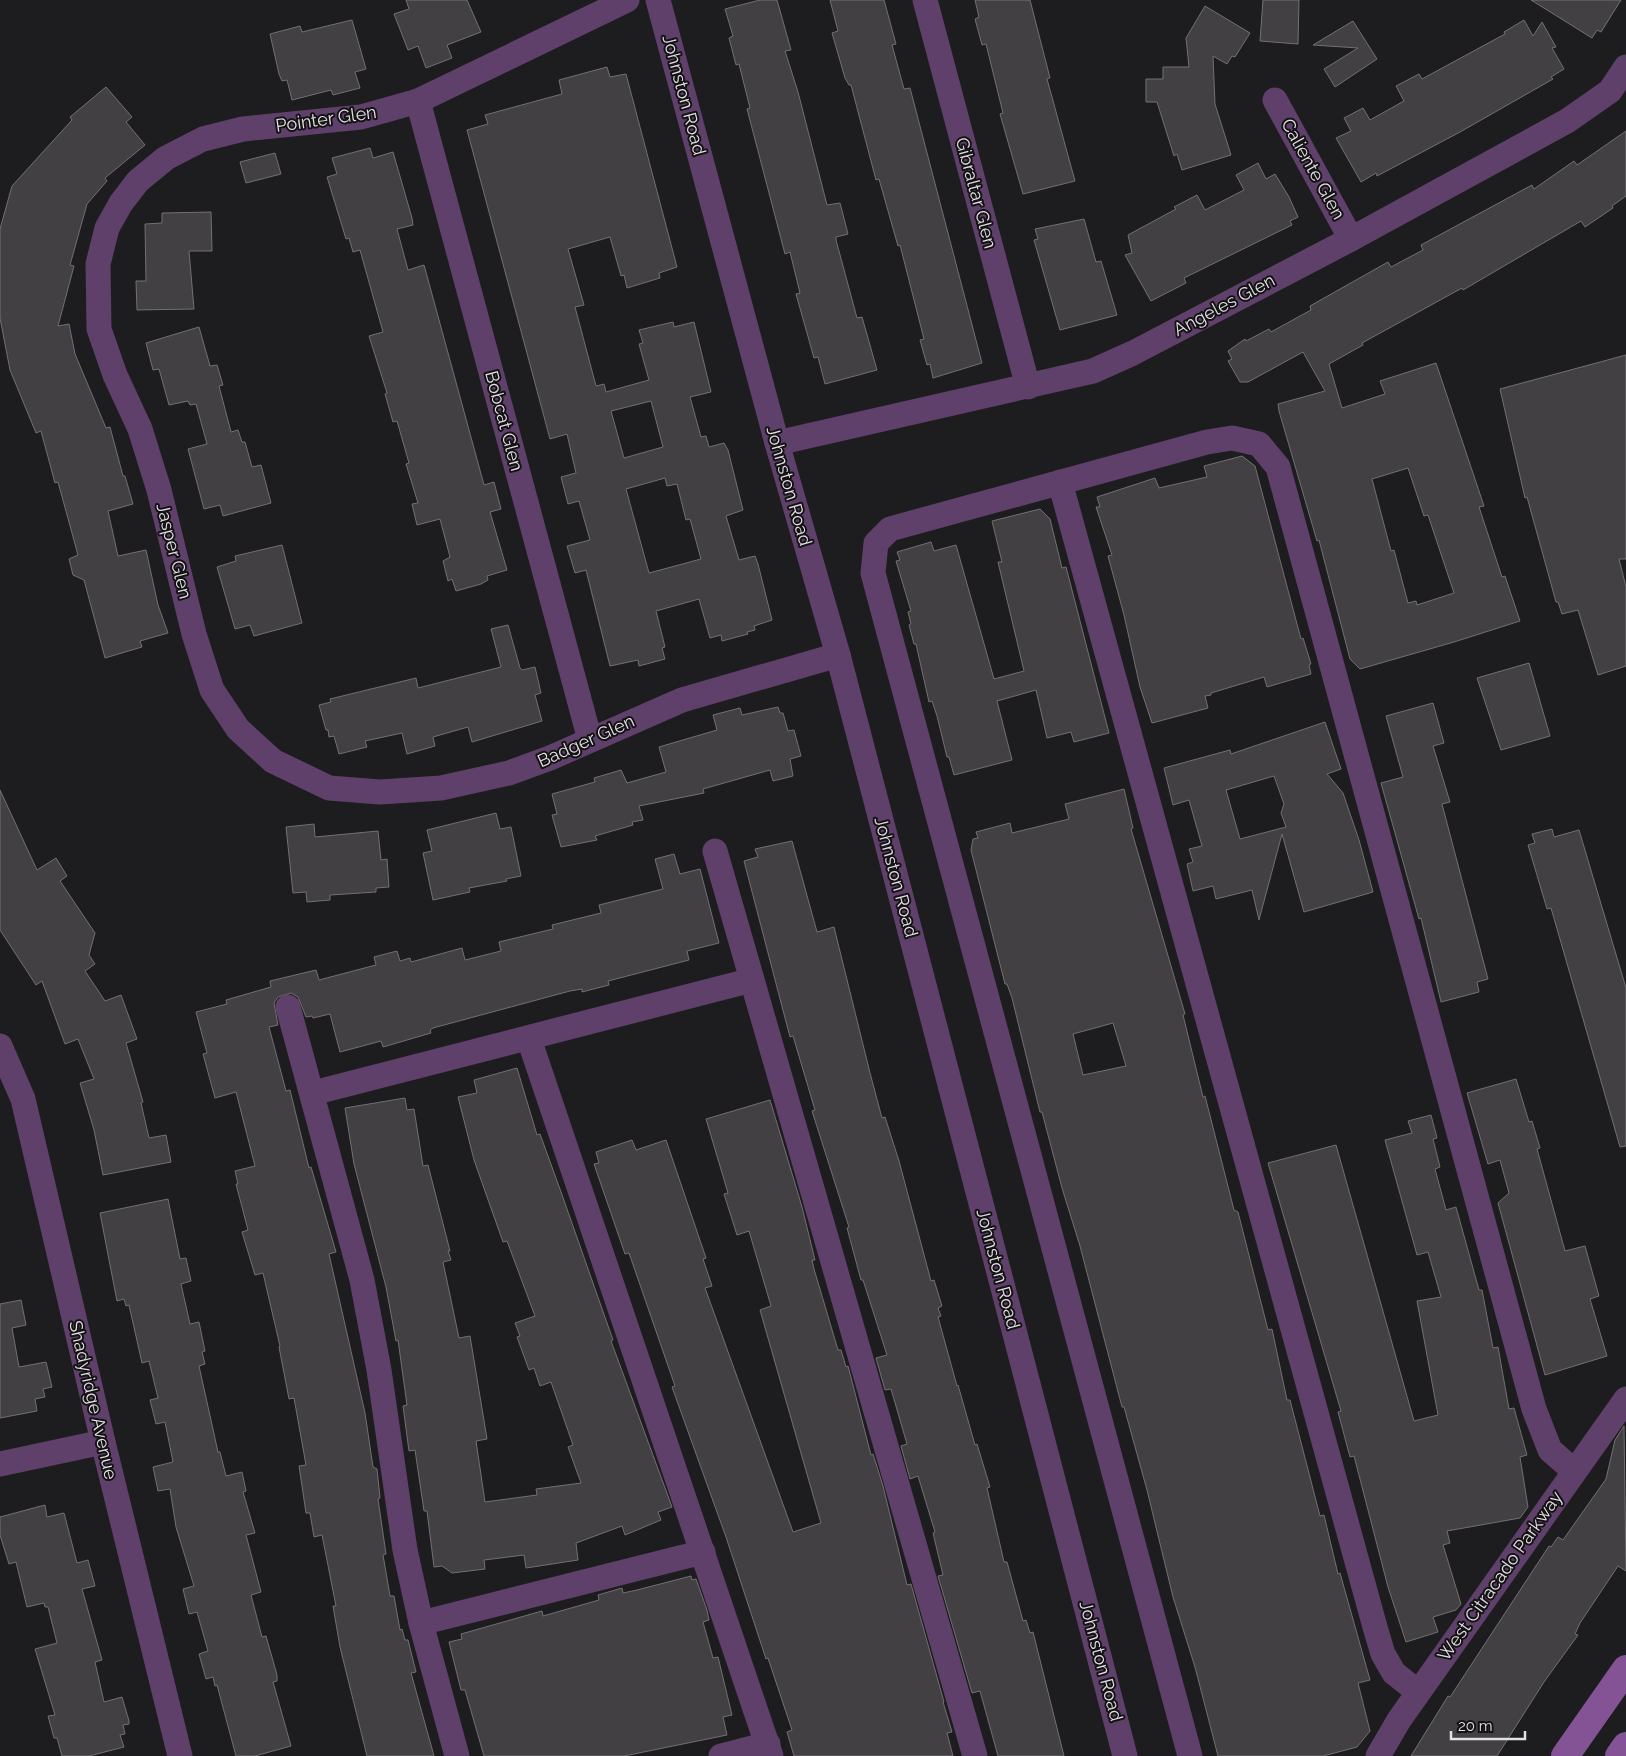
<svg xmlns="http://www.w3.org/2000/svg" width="1626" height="1756" viewBox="0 0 1626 1756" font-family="Raleway,sans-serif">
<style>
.building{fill:#424043;stroke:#737073;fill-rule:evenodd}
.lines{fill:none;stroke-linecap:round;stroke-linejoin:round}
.street{stroke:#5f406a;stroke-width:25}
.secondary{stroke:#845396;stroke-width:28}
.labels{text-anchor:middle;stroke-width:4;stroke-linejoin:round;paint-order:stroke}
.street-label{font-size:18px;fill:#e2e1e2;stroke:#141215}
</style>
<rect width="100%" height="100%" fill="#1d1c1e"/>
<g class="building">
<polygon points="406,0 467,0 481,32 447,45 452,58 426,68 418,46 408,50 394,14 409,9"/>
<polygon points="760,0 777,0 791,50 785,51 798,92 827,205 840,203 848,234 836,237 836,240 857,318 862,317 877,370 825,384 818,357 814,358 796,294 800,293 790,252 785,254 747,109 750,108 739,64 736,65 729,38 733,36 725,9"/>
<polygon points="830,0 884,0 896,44 892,45 904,89 910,88 982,363 933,378 930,364 927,365 920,340 924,339 900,245 898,246 879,179 876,180 851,85 849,85 845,78 832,33 838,31"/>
<polygon points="975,0 1030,0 1050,78 1047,79 1075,181 1023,194 1000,114 1003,113 986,44 982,45 975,19 979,17"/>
<polygon points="1263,0 1299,0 1298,44 1260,41"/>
<polygon points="1531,0 1621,0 1601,32 1597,30 1592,38"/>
<polygon points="1205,6 1250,33 1235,57 1232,56 1227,64 1213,56 1215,104 1231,155 1182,170 1177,154 1174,156 1157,102 1146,102 1146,79 1163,79 1163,67 1189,67 1186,38"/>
<polygon points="352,20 366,69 355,72 360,88 333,95 331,90 292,100 287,80 282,81 279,74 270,34 300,26 302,32"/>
<polygon points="1524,20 1533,36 1542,22 1556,47 1552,48 1564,69 1551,77 1553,79 1460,132 1377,176 1376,173 1361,182 1336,138 1351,131 1344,118 1363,108 1370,120 1404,101 1396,86 1419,74 1422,79 1505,34 1504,32"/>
<polygon points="1353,21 1377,59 1335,87 1324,69 1358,48 1313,45"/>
<path d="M607 67 610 77 626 74 677 267 659 273 660 278 627 288 624 275 621 276 610 237 568 249 584 305 575 307 596 386 604 384 606 392 649 380 639 344 643 343 639 330 673 322 674 327 694 322 711 392 690 397 701 437 706 436 709 447 724 443 728 450 743 510 726 516 739 560 755 556 758 564 772 620 754 626 755 630 747 632 748 634 722 641 721 635 710 638 699 599 656 611 665 647 662 648 665 659 639 666 638 660 610 666 586 570 575 573 567 546 590 540 579 501 568 504 561 477 576 473 567 434 550 439 467 130 488 124 485 115 562 94 559 80ZM651 401 663 447 624 458 611 411ZM665 478 667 486 677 484 686 520 690 519 701 559 649 573 626 489Z"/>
<polygon points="106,87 132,117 126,122 145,145 105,178 107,181 87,204 70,265 74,266 58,326 69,324 75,354 106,428 110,427 123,476 125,476 133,504 108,511 118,556 146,550 158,605 168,633 140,641 142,647 105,658 84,580 73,575 69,559 78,555 58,482 55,483 41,431 36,433 10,370 0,318 0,229 12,186 72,120 70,117"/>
<path d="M1626 131V196L1612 206 1613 208 1585 227 1581 221 1463 290 1462 288 1362 343 1363 345 1329 364 1342 408 1385 394 1380 381 1436 363 1484 506 1479 507 1502 577 1505 576 1520 621 1454 642 1360 669 1350 659 1319 540 1317 541 1279 411 1278 404 1325 391 1303 352 1248 382H1240L1228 361 1232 359 1228 351 1245 339 1246 341 1269 329 1271 332 1311 310 1310 306 1388 262 1391 267 1423 250 1421 245 1508 198 1532 185 1534 189 1574 161 1577 165ZM1408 468 1424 516 1428 515 1454 593 1417 605 1416 601 1408 603 1394 550 1391 551 1372 479Z"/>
<polygon points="370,148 373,158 393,152 412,218 413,225 397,229 408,270 424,265 484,485 494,482 501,509 490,512 507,570 487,576 488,580 481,584 456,591 452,579 448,581 443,561 450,557 440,519 417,525 412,504 418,503 406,464 409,463 397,421 393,422 385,394 387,393 369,336 383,332 360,250 353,252 349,238 346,239 327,177 337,174 332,158"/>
<polygon points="275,153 281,174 246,183 240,162"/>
<polygon points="1258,163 1266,179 1275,174 1289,197 1298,217 1290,221 1292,225 1184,278 1186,283 1151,301 1125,255 1132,253 1128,235 1176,209 1174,207 1197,195 1205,210 1244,190 1236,175"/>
<polygon points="211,212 212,251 189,251 194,309 137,310 136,281 146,281 145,224 162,223 162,213"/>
<polygon points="1084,219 1096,262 1101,261 1117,315 1060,330 1034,240 1038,239 1035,229"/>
<polygon points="199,327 210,366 217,365 223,385 219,386 231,432 238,430 242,442 245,442 252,467 261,465 271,503 223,516 220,505 204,509 188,449 207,444 196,404 190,405 188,401 169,405 159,369 153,370 146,343"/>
<polygon points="1626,355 1626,559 1619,559 1626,587 1626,666 1598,675 1578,610 1562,614 1558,602 1556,602 1527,497 1525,498 1500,389"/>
<polygon points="1242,456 1255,466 1301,639 1303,638 1311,664 1309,665 1311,674 1267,687 1264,677 1211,693 1211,695 1205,696 1208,708 1152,723 1140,687 1124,615 1108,556 1112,555 1096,507 1100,507 1097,497 1155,478 1159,488 1207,477 1204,466"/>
<polygon points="1040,509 1050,519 1062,568 1066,567 1109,733 1074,742 1071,732 1047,738 1036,690 997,701 1012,760 954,775 949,757 947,757 937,716 932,701 929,702 916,644 914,644 909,625 911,624 908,612 911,611 896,561 900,560 897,552 931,542 934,551 956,545 994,679 1024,671 998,562 1002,562 992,521"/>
<polygon points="282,545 302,623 254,636 250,625 235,629 217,567 236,561 235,556"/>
<polygon points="508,625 520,668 522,670 535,667 541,693 535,695 542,721 472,742 468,727 433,737 435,746 407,754 402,733 365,741 367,747 339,754 334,736 329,737 328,730 326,730 319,705 331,702 330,699 416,678 418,688 501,667 491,629"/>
<polygon points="1529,663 1550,736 1501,750 1477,678"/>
<polygon points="1433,703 1444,743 1433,746 1450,802 1442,804 1488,979 1477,982 1479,992 1441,1002 1421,918 1419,919 1381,783 1403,777 1386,716"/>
<polygon points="778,707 780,713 783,713 788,731 794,730 801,756 790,759 793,776 773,781 770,770 703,789 704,793 639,806 643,820 632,822 633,825 595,836 597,840 561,847 552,815 557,814 552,794 595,782 594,778 621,770 627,783 666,772 659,747 717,730 713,715 740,708 742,715"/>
<path d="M1325 722 1341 769 1327 774 1343 793 1359 840 1373 892 1304 912 1282 834 1259 920 1252 890 1216 899 1213 886 1193 891 1187 864 1193 862 1189 849 1202 846 1189 800 1173 805 1164 768 1230 750 1231 754ZM1274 776 1284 804 1281 813 1286 827 1240 839 1226 790Z"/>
<path d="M1124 789 1133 828 1131 829 1185 1014 1183 1015 1203 1097 1205 1096 1234 1210 1238 1212 1268 1330 1272 1329 1287 1400H1290L1320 1516 1324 1515 1338 1574 1340 1573 1370 1680 1358 1683 1370 1731 1357 1747 1323 1756H1218L1195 1667 1173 1597 1147 1490 1124 1407H1122L1080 1246 1062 1188 1042 1112H1040L1012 998 1007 984H1005L971 850 973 839 978 838 976 832 1010 823 1012 833 1069 819 1065 804ZM1113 1023 1126 1066 1083 1075 1073 1034Z"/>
<polygon points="0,790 37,870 56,858 67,876 60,881 95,933 89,955 95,964 85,971 105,1001 121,995 137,1039 126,1043 143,1102 141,1103 149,1138 166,1135 171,1162 103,1175 94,1130 80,1083 94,1079 78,1039 65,1044 42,981 36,985 0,930"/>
<polygon points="496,813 500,829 511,827 521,876 506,879 507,881 469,888 470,892 433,900 423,853 432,851 427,830"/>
<polygon points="314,824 315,837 378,831 381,860 387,859 389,887 376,888 376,892 330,895 330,900 307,902 306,892 293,893 286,827"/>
<polygon points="1552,829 1554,837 1579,830 1626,988 1626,1146 1620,1147 1551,908 1547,909 1528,845 1535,843 1532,834"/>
<polygon points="792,841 817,932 834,927 870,1073 882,1118 885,1117 899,1161 931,1281 934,1280 942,1306 938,1308 941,1316 938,1317 957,1386 958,1385 975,1445 977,1444 990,1487 987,1488 1004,1562 1007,1562 1023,1621 1026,1620 1030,1633 1033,1632 1064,1756 998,1756 980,1691 972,1693 938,1576 943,1575 933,1533 935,1532 918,1476 910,1479 901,1446 907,1444 891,1389 885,1390 876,1358 887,1355 863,1280 861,1280 847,1228 849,1227 812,1111 815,1110 793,1036 790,1037 744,861 758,857 755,849"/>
<polygon points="674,854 680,874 700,869 719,943 687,951 689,960 608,981 609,985 582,992 582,989 570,991 433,1028 430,1030 431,1033 383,1047 381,1041 340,1052 330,1014 313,1018 312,1016 306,1017 298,997 291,993 278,997 274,1003 278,1025 269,1027 286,1091 290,1090 309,1168 311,1167 336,1252 329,1254 365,1413 373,1467 377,1469 380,1498 378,1499 386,1554 383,1555 390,1596 394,1596 400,1630 402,1629 405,1640 408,1640 416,1672 411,1673 434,1756 367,1756 340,1647 333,1606 336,1606 322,1535 314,1537 310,1513 306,1513 299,1466 306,1465 294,1398 289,1399 279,1347 280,1346 263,1273 255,1275 242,1232 248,1230 236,1184 238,1184 235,1171 255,1166 236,1092 215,1098 203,1054 207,1053 196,1012 227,1004 226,1000 271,987 270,981 316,970 319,980 376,965 374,957 397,951 400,961 410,958 411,962 462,948 465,960 501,951 499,942 553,929 552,925 601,913 599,905 663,889 655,859"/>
<polygon points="517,1068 537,1135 540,1134 561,1192 613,1340 611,1341 672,1507 658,1512 661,1520 625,1535 622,1526 576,1543 578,1560 526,1568 524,1555 484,1560 485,1569 452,1573 442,1566 434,1567 427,1511 424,1511 415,1450 409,1451 403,1406 407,1405 398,1340 396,1341 386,1287 354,1164 345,1108 405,1098 407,1110 414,1109 423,1166 428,1165 450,1251 448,1251 451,1260 443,1262 459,1338 470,1336 487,1439 476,1441 485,1502 537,1495 536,1489 581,1483 568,1447 573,1445 551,1382 540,1386 534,1368 529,1370 517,1337 520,1336 515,1323 535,1316 507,1241 503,1242 474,1160 458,1097 477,1093 474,1080"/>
<polygon points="1516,1079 1529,1122 1532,1121 1540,1148 1537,1149 1565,1251 1585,1246 1599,1296 1590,1299 1607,1356 1545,1375 1498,1203 1509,1193 1500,1160 1488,1164 1467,1093"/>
<polygon points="770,1100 802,1207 815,1260 812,1260 814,1269 838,1350 841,1350 846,1367 848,1366 871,1455 873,1454 883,1486 907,1585 911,1584 944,1702 943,1702 952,1732 947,1733 953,1756 794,1756 787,1732 792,1730 768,1658 766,1659 726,1537 672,1387 675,1386 629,1253 625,1254 594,1164 599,1163 596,1152 632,1140 636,1150 666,1140 706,1258 703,1259 712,1286 705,1288 793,1532 821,1523 760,1310 771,1306 749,1231 737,1235 724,1194 728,1193 706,1119"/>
<polygon points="1431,1115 1437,1138 1433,1139 1440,1167 1435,1169 1446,1210 1456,1207 1479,1290 1482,1290 1493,1348 1498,1347 1509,1409 1514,1408 1527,1455 1520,1457 1528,1507 1520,1518 1447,1531 1450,1543 1443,1545 1461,1604 1456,1610 1433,1617 1438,1632 1406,1642 1388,1587 1354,1456 1350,1457 1338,1412 1341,1411 1268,1163 1336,1145 1414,1421 1438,1415 1417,1301 1441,1297 1428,1252 1417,1255 1385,1140 1412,1133 1408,1121"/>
<polygon points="168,1199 180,1259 186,1258 191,1281 181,1284 190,1324 199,1322 205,1351 202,1352 205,1364 199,1366 218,1452 220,1452 226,1476 242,1472 246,1491 243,1492 255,1533 246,1535 261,1592 251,1595 262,1637 266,1636 277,1675 277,1681 273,1682 291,1746 255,1756 236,1756 217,1685 215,1686 213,1677 206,1679 199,1654 208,1651 197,1612 189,1614 183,1589 194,1586 176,1527 170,1489 158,1491 153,1467 173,1462 165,1422 156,1424 150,1400 158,1398 149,1361 142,1363 129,1305 126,1306 124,1299 117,1301 100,1213"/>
<polygon points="21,1300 26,1325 12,1328 19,1367 46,1362 52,1387 43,1389 45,1397 35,1399 37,1411 0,1418 0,1304"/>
<polygon points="1624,1426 1626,1571 1618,1566 1580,1623 1575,1634 1578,1635 1544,1682 1497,1756 1411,1756 1448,1696 1450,1697 1456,1688 1549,1546 1551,1547 1558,1537 1563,1540 1606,1479 1615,1440"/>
<polygon points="45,1505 47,1517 64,1513 77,1563 88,1560 95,1586 82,1589 102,1660 95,1662 104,1702 122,1697 129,1721 129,1724 123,1725 125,1734 120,1735 124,1747 89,1756 62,1756 57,1738 54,1738 48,1716 55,1715 35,1649 57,1643 48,1607 45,1607 44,1603 27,1607 16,1562 9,1564 0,1535 0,1517"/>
<polygon points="691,1576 692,1580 696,1579 707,1610 709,1620 703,1622 713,1658 718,1657 732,1715 723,1717 727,1735 624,1756 484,1756 465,1690 461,1690 449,1642 462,1639 461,1634 514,1619 542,1611 543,1616 599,1600 598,1595 622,1588 623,1593 637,1590"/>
</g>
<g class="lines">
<g class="street">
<polyline points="627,0 418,101 361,117 243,129 203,139 166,158 138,181 121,203 107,228 98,264 99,329 115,375 140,429 159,490 194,634 212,690 238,729 273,761 329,788 380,792 441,788 509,773 550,758 682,700 838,655"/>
<polyline points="658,0 777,443 838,655 1125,1756"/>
<polyline points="925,0 1028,387"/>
<polyline points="1275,100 1351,239"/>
<polyline points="418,101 590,740"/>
<polyline points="777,443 1093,371 1133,353 1351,239 1567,121 1610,91 1626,67"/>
<polyline points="1060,482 1375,1627 1383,1654 1394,1673 1418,1692"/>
<polyline points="715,851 975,1756"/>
<polyline points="288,1007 362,1280 379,1370 405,1550 421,1623 457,1756"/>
<polyline points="529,1039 771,1756"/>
<polyline points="0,1046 23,1099 103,1442 180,1756"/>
<polyline points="313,1093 752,980"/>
<polyline points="0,1464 103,1442"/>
<polyline points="421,1623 703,1552"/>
<polyline points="721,1756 768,1744"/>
<polyline points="1190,1756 873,573 876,543 890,529 1207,442 1232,438 1259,444 1278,467 1534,1409 1550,1450 1574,1471"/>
<polyline points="1378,1756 1399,1720 1626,1399"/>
</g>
<g class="secondary">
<polyline points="1565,1756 1626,1669"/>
<polyline points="1619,1756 1626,1746"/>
</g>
</g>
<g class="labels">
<g class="street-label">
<text transform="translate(684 95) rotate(75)" y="6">Johnston Road</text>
<text transform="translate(326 119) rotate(-8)" y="6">Pointer Glen</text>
<text transform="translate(1313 169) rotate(61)" y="6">Caliente Glen</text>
<text transform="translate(976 193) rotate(75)" y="6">Gibraltar Glen</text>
<text transform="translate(1224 305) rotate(-28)" y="6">Angeles Glen</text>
<text transform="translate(504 421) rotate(75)" y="6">Bobcat Glen</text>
<text transform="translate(789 486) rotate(74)" y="6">Johnston Road</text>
<text transform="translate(174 551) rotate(76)" y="6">Jasper Glen</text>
<text transform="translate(586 741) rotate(-24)" y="6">Badger Glen</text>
<text transform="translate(896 877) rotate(75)" y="6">Johnston Road</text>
<text transform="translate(998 1269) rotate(75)" y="6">Johnston Road</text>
<text transform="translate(93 1400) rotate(77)" y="6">Shadyridge Avenue</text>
<text transform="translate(1500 1576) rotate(-55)" y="6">West Citracado Parkway</text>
<text transform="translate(1101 1661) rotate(75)" y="6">Johnston Road</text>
</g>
</g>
<path d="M1451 1731v8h74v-8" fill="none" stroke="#e2e1e2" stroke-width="2.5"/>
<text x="1458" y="1731" font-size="15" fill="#e2e1e2" stroke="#141215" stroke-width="4" paint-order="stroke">20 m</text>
</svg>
